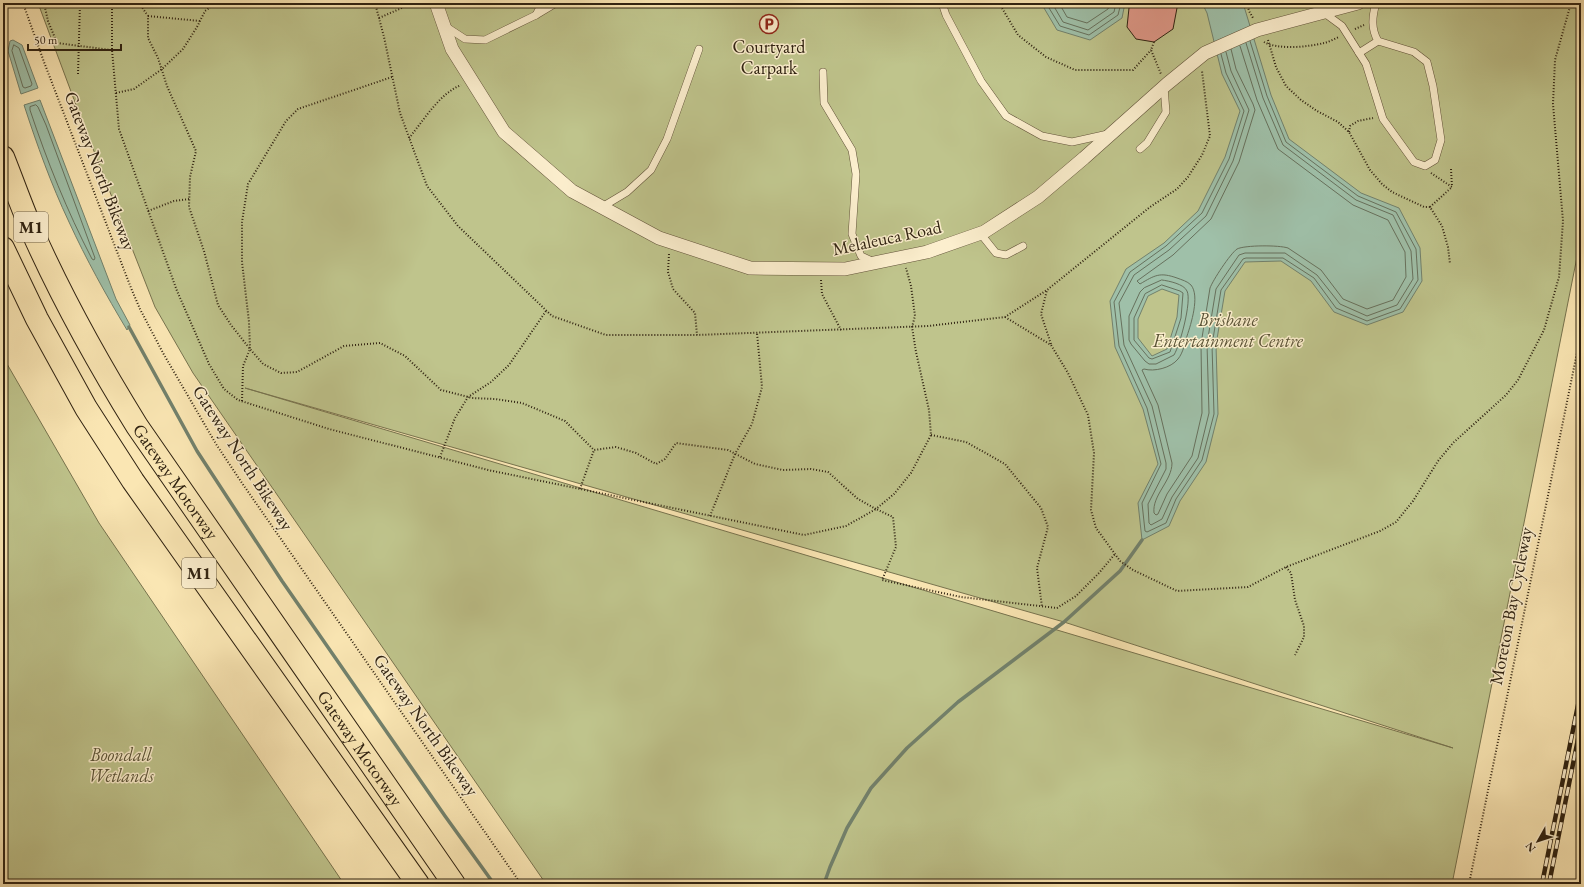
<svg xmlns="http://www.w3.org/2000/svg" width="1584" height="887" viewBox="0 0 1584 887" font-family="'EB Garamond',serif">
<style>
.green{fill:#bfc48c;stroke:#77734e;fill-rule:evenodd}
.water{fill:#9fc0a9;stroke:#72816c;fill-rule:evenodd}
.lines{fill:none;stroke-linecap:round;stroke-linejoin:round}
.shore{stroke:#67715d;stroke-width:1}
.stream{stroke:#72816c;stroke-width:3.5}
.building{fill:#df9888;stroke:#2f2211}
.lane-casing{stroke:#62533a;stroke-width:8}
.street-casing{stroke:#62533a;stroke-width:14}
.highway-casing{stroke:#2f2211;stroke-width:24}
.path{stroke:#2f2211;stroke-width:2;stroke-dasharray:1 2;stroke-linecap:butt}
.lane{stroke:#fcefce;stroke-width:7}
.street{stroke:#fcefce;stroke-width:13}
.highway{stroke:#fae6b3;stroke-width:22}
.rail-casing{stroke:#2f2211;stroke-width:4.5}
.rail{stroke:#fcefce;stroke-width:3;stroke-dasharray:9;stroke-linecap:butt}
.labels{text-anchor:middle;stroke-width:3;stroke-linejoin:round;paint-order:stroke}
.shield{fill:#fcefce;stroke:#6c604a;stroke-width:1}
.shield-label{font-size:17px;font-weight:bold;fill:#2f2211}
.poi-label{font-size:18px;fill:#2f2211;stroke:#fcefce}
.street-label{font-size:18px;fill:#2f2211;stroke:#fcefce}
.park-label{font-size:18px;font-style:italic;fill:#5a5336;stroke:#fcefce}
</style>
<rect width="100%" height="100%" fill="#fae6b3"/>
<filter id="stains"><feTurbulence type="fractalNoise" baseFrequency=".005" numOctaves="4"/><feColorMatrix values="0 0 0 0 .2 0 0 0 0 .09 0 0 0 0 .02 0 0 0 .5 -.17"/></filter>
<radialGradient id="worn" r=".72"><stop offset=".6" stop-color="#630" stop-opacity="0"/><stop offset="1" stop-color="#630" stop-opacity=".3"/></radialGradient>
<g class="green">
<path d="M38 3H1581V237L1452 884H546L193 373 155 307 79 113ZM245 388 1064 622 1453 748Z"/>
<polygon points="3,357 99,523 344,884 3,884"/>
</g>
<g class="water">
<polygon points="1041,3 1125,3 1122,18 1090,40 1057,30"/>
<path d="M1202 3H1243L1271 95 1289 139 1361 193 1399 208 1420 248 1422 281 1403 312 1367 325 1334 312 1311 281 1281 261 1245 262 1225 291 1216 345 1218 414 1206 462 1180 501 1169 526 1142 540 1138 503 1158 464 1143 409 1115 347 1110 301 1126 269 1164 243 1198 211 1225 157 1240 111 1222 74 1207 13ZM1162 289 1179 295 1177 317 1167 349 1152 356 1138 338V319L1148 296Z"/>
<polygon points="13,40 22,45 38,88 21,94 8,51 10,41"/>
<path d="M40 100 116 299 130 325 127 330C106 295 86 259 69 222 51 184 37 145 24 105Z"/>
</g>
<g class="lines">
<g class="shore">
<polyline points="1046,3 1060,26 1089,35 1118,15 1121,3"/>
<polyline points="1052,3 1063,22 1088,30 1114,12 1116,3"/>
<polyline points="1059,3 1067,17 1087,23 1108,9 1110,3"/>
<polygon points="14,45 19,48 32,84 31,86 25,88 23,87 12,51"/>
<path d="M1231 49 1236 69 1253 104 1255 110 1239 162 1211 219 1173 255 1137 281 1140 284C1155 275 1160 272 1177 278 1182 280 1187 281 1191 285 1200 296 1191 324 1187 336 1185 343 1183 353 1178 359 1171 368 1154 372 1144 369L1142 370 1158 405 1172 463C1172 481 1152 495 1154 513L1156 515 1158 514 1167 494 1192 456 1202 413 1201 344 1210 288C1213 280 1230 254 1237 249 1245 245 1279 245 1288 248L1321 270 1343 299 1367 309 1393 300 1406 277 1405 252 1388 220 1353 205 1278 149 1257 100 1240 46"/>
<polyline points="1226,52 1231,71 1249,110 1233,161 1206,216 1169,250 1134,275 1119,303 1124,345 1152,406 1166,463 1166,469 1148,504 1149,523 1151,525 1162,519 1172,497 1198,458 1209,413 1207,344 1216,289 1239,255 1245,253 1285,253 1317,275 1340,304 1367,316 1397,305 1413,279 1411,251 1393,215 1356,200 1283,145 1263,98 1246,43"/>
<polyline points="1221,54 1226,73 1244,111 1229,159 1202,213 1166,246 1130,272 1114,302 1119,346 1147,408 1161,464 1142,503 1145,531 1147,532 1166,523 1176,499 1202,460 1214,414 1212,345 1221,290 1243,259 1246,258 1283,258 1314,278 1336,308 1367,321 1400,309 1418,280 1416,249 1396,212 1358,196 1286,142 1267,96 1250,41"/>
<path d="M36 105 38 107 46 125 95 258 94 260 92 259C67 211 47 161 30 110V107Z"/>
<path d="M1162 280C1169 281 1184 284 1187 291 1192 301 1180 345 1174 355L1156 364H1149L1145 361 1131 344 1129 340V316L1140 292 1144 288Z"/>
<polygon points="1162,285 1180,291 1183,293 1181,318 1170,352 1152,359 1149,358 1134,340 1134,318 1145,294"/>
</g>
<g class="stream">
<polyline points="129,327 197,451 282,581 445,816 494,884"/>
<polyline points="824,884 830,867 847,828 871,788 907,748 958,702 1064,622 1120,571 1142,540"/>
</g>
</g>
<polygon class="building" points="1133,3 1172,3 1177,8 1173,29 1154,42 1136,39 1127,27 1129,8"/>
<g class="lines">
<defs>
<g id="lane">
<polyline points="942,3 946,15 981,81 1006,116 1042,136 1072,142 1108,134"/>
<path d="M1323 12 1342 26 1366 64 1383 119 1414 162 1425 166 1435 160 1441 140 1433 86 1427 62 1414 52 1378 41C1371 29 1372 17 1376 3"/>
<polyline points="536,15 542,3"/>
<polyline points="445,26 465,39 485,40 536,15 556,3"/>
<polyline points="1359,53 1378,41"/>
<polyline points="823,72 824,103 852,150 856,174 852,234 861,256 874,262"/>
<polyline points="1140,149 1147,143 1166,112 1164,87"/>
<polyline points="602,207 627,192 651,170 667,139 699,49"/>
<polyline points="980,233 996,253 1006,255 1023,246"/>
</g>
<polyline id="street" points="436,3 452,49 504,132 572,191 659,238 750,268 845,269 927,252 984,232 1038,197 1084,158 1167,84 1205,53 1257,30 1358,3"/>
<g id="highway">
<path id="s1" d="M3 157C13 182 22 208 33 233 63 300 98 363 137 426L454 884"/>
<polyline points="3,248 37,319 86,408 133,481 418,884"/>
</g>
</defs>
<use href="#lane" class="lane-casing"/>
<use href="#street" class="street-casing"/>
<use href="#highway" class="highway-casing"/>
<g class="path">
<polyline points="23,3 44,62 131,288 140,309 163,353 216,444 242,483 521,884"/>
<polyline points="44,3 48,21 57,43 111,50"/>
<polyline points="112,3 112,50 119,129 177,291 209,364 224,389 238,400 329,429 488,470 804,535 846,526 876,509 893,517 896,547 882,580 961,597 1057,608 1076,596 1099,573 1115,554"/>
<polyline points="139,3 148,16 148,38 158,58 167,86 196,151 190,177 189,207 204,251 218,305 231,325 250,349 263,364 281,373 297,372 344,346 380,343 405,356 441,390 472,398 495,399 522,403 565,421 594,450 616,447 636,453 656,464 665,459 676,443 728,450 755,464 783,470 811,469 828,472 858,499 876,509 894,494 911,473 931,435 929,410 916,352 912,327 915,316 911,286 906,268"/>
<polyline points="375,3 384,37 400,113 427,186 458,226 552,316 606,335 697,335 928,326 1005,317 1047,290"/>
<polyline points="999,3 1018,35 1046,57 1075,70 1133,70 1151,50"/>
<polyline points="1247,3 1249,11 1253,18"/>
<polyline points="148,16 200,21"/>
<polyline points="379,18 413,3"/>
<polyline points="1355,29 1364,25"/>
<polyline points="1268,40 1276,67 1286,86 1301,100 1317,111 1338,122 1349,132 1370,170 1382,184 1392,192 1424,207 1430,207 1442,226 1448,247 1450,264"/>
<polyline points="1154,42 1151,50 1161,74"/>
<path d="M1264 42C1278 50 1308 47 1324 43 1329 42 1334 39 1339 37"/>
<polyline points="78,74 80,3"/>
<polyline points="116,93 134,89 162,69 183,49 197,27 205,11 216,3"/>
<polyline points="1349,132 1350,126 1358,121 1373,118"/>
<path d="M409 138C424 120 439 94 461 85"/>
<polyline points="1451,169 1452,187"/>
<polyline points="1430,207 1452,187 1431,173"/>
<polyline points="148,211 174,201 189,199"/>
<polyline points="669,254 668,272 673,289 695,313 697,335"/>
<polyline points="821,280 822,294 841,330"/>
<polyline points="1005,317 1051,345 1068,373 1088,415 1094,453 1091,510 1096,528 1120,561 1133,570 1177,591 1248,587 1286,567 1380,531 1396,522 1413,501 1438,461 1453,443 1506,395 1518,380 1544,330 1559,277 1563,221 1553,104 1555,60 1571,3"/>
<polyline points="1051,344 1041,314 1047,290 1150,207 1177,189 1188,177 1202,155 1210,136 1202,71"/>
<polyline points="242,401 243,366 250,349 249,322 242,262 242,222 248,184 286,121 298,109 392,77"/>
<polyline points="931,435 966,442 1005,464 1041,508 1048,527 1037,568 1042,607"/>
<polyline points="440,457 455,418 468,397 491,382 509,365 546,311"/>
<polyline points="580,489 594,450"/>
<polyline points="710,516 735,454 752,424 762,387 757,333"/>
<polyline points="1286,567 1291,573 1295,600 1304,626 1304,637 1295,655"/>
<polyline points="1469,884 1581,333"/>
</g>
<use href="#lane" class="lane"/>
<use href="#street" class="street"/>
<use href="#highway" class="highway"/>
<defs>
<g id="rail">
<polyline points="1542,884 1581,690"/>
<polyline points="1549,884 1581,724"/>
</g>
</defs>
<use href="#rail" class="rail-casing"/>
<use href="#rail" class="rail"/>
</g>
<defs>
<symbol id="parking-ring" viewBox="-11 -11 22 22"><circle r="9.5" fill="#fcefce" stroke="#8f2418" stroke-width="1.5"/><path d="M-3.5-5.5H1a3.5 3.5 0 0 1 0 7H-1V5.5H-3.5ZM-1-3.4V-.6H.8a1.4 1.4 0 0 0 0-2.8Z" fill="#8f2418"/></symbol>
</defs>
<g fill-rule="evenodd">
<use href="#parking-ring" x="758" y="13" width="22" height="22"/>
</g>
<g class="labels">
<g class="shield">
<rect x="14" y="212" width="34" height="30" rx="3"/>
<rect x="182" y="558" width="34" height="30" rx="3"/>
</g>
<g class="shield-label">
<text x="31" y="233">M1</text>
<text x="199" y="579">M1</text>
</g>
<g class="poi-label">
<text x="769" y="53">Courtyard<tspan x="769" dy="21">Carpark</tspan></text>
</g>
<g class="street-label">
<text transform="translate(100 171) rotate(69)" y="6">Gateway North Bikeway</text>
<text transform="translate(887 238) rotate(-12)" y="6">Melaleuca Road</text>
<text transform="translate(243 458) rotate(57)" y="6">Gateway North Bikeway</text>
<text dy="6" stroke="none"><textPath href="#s1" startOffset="369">Gateway Motorway</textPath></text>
<text transform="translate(1511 606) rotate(-79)" y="6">Moreton Bay Cycleway</text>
<text transform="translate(426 725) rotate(55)" y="6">Gateway North Bikeway</text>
<text dy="6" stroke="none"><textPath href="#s1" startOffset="693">Gateway Motorway</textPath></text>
</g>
<g class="park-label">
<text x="1228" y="326">Brisbane<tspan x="1228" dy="21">Entertainment Centre</tspan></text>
<text x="121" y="761">Boondall<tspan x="121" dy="21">Wetlands</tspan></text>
</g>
</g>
<rect width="1584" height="887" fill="none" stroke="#fae6b3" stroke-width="16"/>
<rect x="4" y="4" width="1576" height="879" fill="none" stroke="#2f2211" stroke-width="2"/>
<rect x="8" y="8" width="1568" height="871" fill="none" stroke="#2f2211"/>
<g transform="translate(1538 841) rotate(231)" stroke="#fcefce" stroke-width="3" paint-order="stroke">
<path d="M0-3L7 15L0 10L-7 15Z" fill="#2f2211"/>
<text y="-6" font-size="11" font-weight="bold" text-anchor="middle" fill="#2f2211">N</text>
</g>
<path d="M28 44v6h93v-6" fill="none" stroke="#2f2211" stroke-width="2"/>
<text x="34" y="44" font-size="12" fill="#2f2211" stroke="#fcefce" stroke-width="3" paint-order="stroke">50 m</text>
<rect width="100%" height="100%" filter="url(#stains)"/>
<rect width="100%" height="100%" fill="url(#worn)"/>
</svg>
